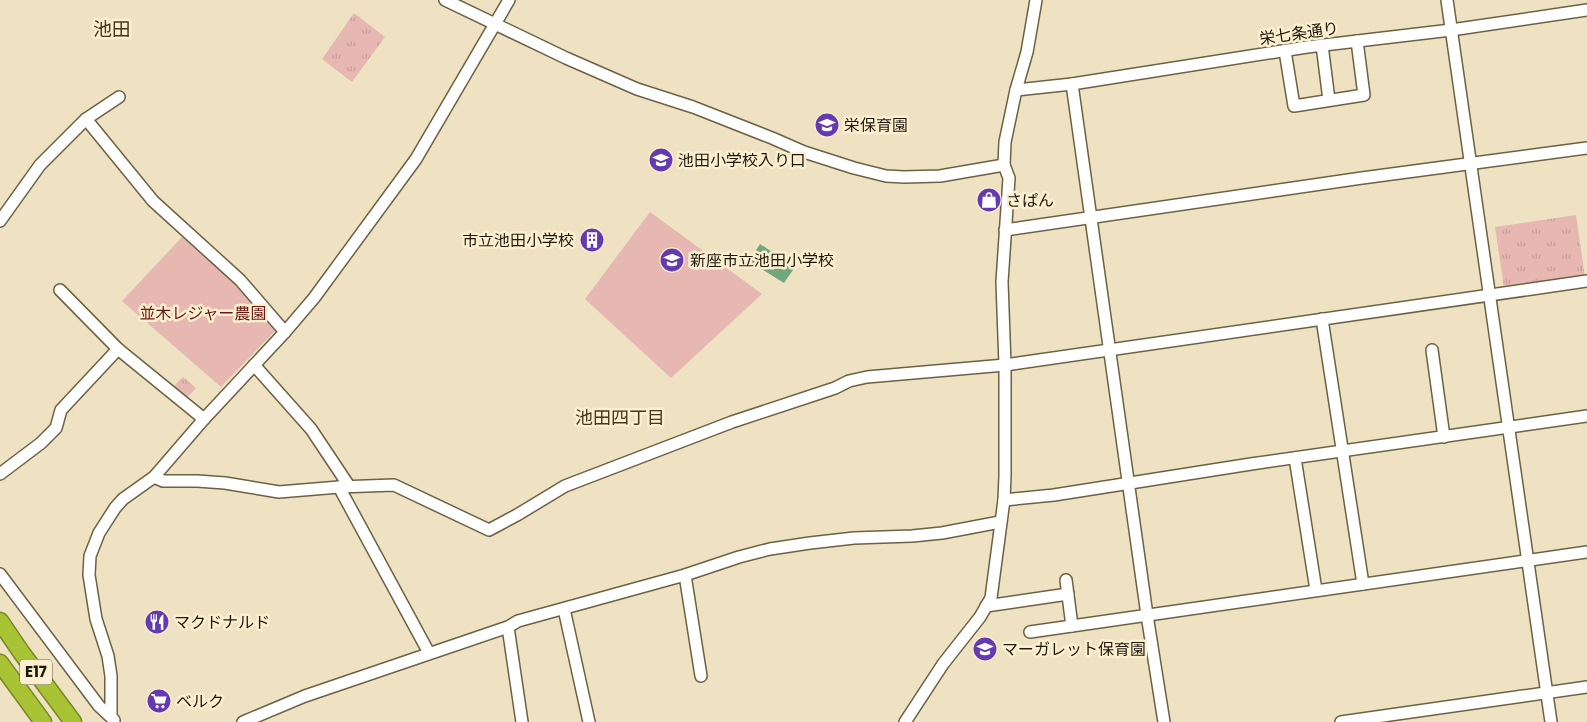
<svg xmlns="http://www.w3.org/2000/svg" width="1587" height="722" viewBox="0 0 1587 722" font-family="Poppins,'Noto Sans JP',sans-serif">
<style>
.grass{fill:url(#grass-tufts)}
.garden{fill:#e7b8b2}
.water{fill:#71a77d}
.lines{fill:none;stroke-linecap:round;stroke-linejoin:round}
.minor-casing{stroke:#6c6144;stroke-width:14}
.highway-casing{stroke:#788826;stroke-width:19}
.minor{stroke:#fff;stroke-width:11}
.highway{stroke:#a8c334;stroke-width:16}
.labels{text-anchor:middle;stroke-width:5;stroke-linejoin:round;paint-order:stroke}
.shield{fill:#fcefcf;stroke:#615947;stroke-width:1}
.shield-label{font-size:15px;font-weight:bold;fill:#1e190d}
.street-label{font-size:16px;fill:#1e190d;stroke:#fcefcf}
.poi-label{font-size:16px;fill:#1e190d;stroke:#fcefcf;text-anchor:start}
.park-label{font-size:16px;fill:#691916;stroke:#fcefcf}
.neighbourhood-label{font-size:18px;fill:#42381c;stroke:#fcefcf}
.quarter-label{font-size:19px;fill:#42381c;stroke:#fcefcf}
</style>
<defs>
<pattern id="grass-tufts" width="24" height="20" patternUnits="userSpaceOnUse" patternTransform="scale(1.25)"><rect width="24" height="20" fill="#e7b8b2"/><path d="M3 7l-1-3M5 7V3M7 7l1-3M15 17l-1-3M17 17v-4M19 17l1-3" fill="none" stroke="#c69e98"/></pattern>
</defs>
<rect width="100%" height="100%" fill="#efe2c2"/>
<g class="grass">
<polygon points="354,13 385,37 352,82 322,59"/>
<polygon points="1576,215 1585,277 1504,288 1495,227"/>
<polygon points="183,377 196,388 186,399 173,387"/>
</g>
<g class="garden">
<polygon points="650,212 762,294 671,378 585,299"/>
<polygon points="182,237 239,287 276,330 221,387 122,301"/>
</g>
<polygon class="water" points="760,244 795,267 784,283 749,261"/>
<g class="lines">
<defs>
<g id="minor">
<polyline points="445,0 566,58 637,89 693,107 772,138 804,152 854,168 886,176 904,177 940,176 1004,165"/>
<polyline points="1447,0 1551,722"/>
<polyline points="1322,45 1329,100"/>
<polyline points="1285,51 1294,106 1364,95 1357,41"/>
<polyline points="1072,84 1147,615 1164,722"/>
<polyline points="1016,90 1072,84 1307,47 1451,30 1587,10"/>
<polyline points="86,119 153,201 240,280 285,332"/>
<polyline points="0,221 40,165 86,119 119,97"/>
<polyline points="1005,230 1362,178 1587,148"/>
<polyline points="60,290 118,349 204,419"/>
<polyline points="1322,319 1363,584"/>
<polyline points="1432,350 1444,437"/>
<polyline points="254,365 311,429 349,486"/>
<polyline points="1295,458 1316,590"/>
<polyline points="0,474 41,443 56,428 61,410 118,349"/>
<polyline points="154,477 163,481 197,481 225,483 279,492 339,487 394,485 489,530 517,515 565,486 732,422 835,388 849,381 867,377 1005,365 1587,281"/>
<polyline points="339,487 429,653"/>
<polyline points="1004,500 1054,495 1251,464 1587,416"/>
<polyline points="0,574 99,706 114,720"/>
<polyline points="685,575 701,676"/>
<polyline points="1066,580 1072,626"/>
<polyline points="986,606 1068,594"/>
<polyline points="564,609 589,722"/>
<polyline points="508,627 522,722"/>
<polyline points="1030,632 1587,552"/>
<polyline points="111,716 111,676 108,656 96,619 89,575 90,556 99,533 115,508 123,499 154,477 204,419 285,332 314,298 416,159 509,0"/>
<polyline points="243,722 305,696 508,627 518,621 685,575 739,557 770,549 810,543 854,538 912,536 942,533 1000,522"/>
<polyline points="905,722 943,664 980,617 991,598 1004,500 1005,476 1005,365 1002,282 1009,178 1004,165 1005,142 1016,90 1027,52 1036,0"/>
<polyline points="1341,722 1587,687"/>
</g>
<g id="highway">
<polyline points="0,621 21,652 73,722"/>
<polyline points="0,663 43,722"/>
</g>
</defs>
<use href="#minor" class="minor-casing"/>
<use href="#highway" class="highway-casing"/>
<use href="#minor" class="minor"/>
<use href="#highway" class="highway"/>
</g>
<defs>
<symbol id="school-disc" viewBox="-11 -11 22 22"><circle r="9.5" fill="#643ab2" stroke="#fcefcf"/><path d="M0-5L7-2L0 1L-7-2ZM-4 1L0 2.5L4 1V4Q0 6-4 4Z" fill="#fff"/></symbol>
<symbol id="shop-disc" viewBox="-11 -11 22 22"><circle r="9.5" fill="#643ab2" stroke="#fcefcf"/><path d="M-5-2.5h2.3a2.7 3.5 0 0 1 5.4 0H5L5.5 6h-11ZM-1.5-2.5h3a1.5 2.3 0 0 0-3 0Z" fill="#fff"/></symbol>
<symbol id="building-disc" viewBox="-11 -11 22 22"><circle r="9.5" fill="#643ab2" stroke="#fcefcf"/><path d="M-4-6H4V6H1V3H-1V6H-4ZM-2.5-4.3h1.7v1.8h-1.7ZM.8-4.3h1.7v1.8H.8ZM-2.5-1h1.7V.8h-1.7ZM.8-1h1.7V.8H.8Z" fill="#fff"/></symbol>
<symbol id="restaurant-disc" viewBox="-11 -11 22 22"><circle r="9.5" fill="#643ab2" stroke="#fcefcf"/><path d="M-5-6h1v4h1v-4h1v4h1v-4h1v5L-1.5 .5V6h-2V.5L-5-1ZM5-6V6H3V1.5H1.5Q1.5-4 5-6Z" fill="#fff"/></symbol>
<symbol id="supermarket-disc" viewBox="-11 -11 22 22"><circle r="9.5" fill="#643ab2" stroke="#fcefcf"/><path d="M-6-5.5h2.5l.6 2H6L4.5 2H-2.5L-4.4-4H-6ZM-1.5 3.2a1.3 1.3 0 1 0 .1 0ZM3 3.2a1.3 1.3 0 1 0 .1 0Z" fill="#fff"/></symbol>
</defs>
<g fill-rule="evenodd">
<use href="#school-disc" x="813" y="111" width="28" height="28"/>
<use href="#school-disc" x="647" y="146" width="28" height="28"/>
<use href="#shop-disc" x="975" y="186" width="28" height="28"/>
<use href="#building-disc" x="578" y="226" width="28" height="28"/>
<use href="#school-disc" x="658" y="246" width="28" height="28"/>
<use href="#restaurant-disc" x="143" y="608" width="28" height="28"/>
<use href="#school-disc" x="971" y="635" width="28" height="28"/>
<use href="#supermarket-disc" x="145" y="687" width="28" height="28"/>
</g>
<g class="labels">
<rect class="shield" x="20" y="659.5" width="32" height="25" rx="4"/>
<g class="shield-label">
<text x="36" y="677">E17</text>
</g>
<g class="street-label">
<text transform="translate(1299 33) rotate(-8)" y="6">栄七条通り</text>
</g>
<g class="poi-label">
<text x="844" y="131">栄保育園</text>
<text x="678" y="166">池田小学校入り口</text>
<text x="1006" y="206">さぱん</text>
<text x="574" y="246" text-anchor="end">市立池田小学校</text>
<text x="690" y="266">新座市立池田小学校</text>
<text x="174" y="628">マクドナルド</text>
<text x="1002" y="655">マーガレット保育園</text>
<text x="176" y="707">ベルク</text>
</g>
<g class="park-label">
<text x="203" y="319">並木レジャー農園</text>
</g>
<g class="neighbourhood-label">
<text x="620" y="424">池田四丁目</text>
</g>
<g class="quarter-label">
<text x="112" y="36">池田</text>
</g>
</g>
</svg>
